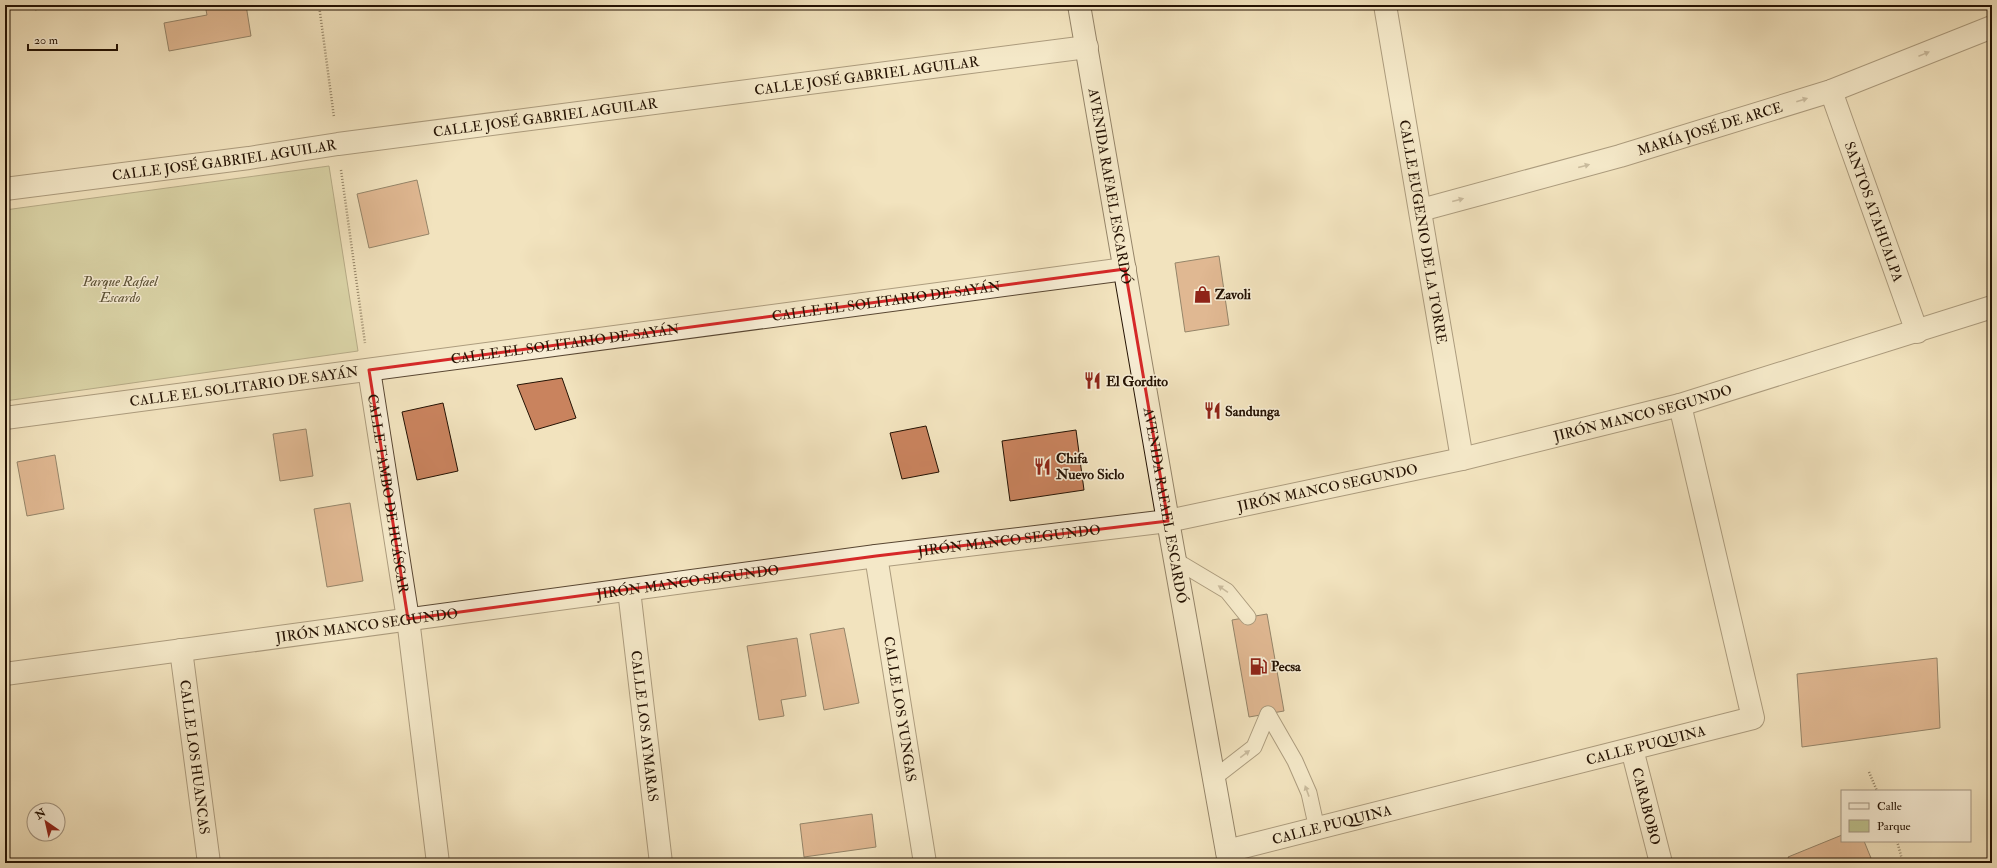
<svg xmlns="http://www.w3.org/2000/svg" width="1997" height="868" viewBox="0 0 1997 868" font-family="'IM FELL Double Pica',serif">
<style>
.green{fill:#bec38f;stroke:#716a49}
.building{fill:#c9835e;stroke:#241203}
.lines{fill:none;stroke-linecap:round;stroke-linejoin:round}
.service-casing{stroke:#584632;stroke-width:17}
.minor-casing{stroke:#584632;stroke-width:24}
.tertiary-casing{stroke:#584632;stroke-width:24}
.secondary-casing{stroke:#241203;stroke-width:24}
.path{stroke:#241203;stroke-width:2.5;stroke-dasharray:1 2;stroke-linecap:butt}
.service{stroke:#f7edd5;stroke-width:15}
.minor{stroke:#f7edd5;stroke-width:22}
.tertiary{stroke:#f7edd5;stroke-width:22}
.secondary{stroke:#f7edd5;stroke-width:22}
.oneway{fill:#988a76}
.marked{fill:none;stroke:#d62828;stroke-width:3;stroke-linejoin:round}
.labels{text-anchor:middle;stroke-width:3;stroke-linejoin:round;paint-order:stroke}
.street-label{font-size:14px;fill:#241203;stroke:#f7edd5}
.park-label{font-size:14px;font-style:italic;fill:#5a5034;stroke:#f7edd5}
.poi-label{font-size:14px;font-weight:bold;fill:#241203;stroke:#f7edd5;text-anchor:start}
</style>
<rect width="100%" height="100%" fill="#f2e3be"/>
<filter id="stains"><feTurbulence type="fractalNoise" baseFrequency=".005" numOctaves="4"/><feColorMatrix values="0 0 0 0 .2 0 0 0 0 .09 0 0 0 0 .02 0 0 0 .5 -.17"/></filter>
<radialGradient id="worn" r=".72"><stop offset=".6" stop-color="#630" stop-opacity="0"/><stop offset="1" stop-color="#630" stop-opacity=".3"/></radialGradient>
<polygon class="green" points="329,166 358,351 5,401 5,210"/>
<g class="building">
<polygon points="34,5 61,5 35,10"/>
<polygon points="205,5 246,5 251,36 169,51 164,23 207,15"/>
<polygon points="417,180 429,234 369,248 357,194"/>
<polygon points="1219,256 1229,325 1185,332 1175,263"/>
<polygon points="562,378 576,418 535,430 517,385"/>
<polygon points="443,403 458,471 417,480 402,412"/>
<polygon points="926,426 939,472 902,479 890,433"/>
<polygon points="306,429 313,476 280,481 273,434"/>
<polygon points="1076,430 1084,490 1010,501 1002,441"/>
<polygon points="55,455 64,509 27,516 17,462"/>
<polygon points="350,503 363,581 327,587 314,509"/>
<polygon points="1267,614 1284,711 1249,717 1232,620"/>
<polygon points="844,628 859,703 824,710 810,634"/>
<polygon points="797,638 806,696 781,700 784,716 759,720 747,646"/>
<polygon points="1937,658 1940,728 1802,747 1797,674"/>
<polygon points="872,814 876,847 804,857 800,824"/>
<polygon points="1842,835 1842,841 1864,841 1873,863 1791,863 1788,857"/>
</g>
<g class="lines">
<defs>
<g id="service">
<polyline points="1175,560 1227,591 1248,617"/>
<polyline points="1268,714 1295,761 1309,793 1317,829"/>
<polyline points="1214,778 1254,747 1268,714"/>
</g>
<g id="minor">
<path id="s1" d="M1385 5 1462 459"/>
<path id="s2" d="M1831 91 1917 332"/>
<path id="s3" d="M5 189 249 158 338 144 1087 47"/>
<path id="s4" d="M1421 210 1620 156 1831 91 1992 27"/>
<path id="s5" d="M369 370 408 619 438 863"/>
<path id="s6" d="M5 418 1125 269"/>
<path id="s7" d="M876 556 925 863"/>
<path id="s8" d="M629 590 661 863"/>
<path id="s9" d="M181 650 209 863"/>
<path id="s10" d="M5 674 876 556 1168 521"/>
<path id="s11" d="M1632 749 1661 863"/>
<path id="s12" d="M1227 851 1753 718 1680 405"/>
</g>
<g id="tertiary">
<path id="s13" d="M1168 521 1462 459 1680 405 1992 307"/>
</g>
<g id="secondary">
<path id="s14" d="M1079 5 1168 521 1229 863"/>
</g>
</defs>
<use href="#service" class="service-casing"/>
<use href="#minor" class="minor-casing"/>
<use href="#tertiary" class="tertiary-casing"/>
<use href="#secondary" class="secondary-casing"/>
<g class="path">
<polyline points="319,5 334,117"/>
<polyline points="341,170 365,343"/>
<polyline points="1869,772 1877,791"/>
<polyline points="1897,841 1903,863"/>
</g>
<use href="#service" class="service"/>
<use href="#minor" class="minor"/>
<use href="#tertiary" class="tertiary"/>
<use href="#secondary" class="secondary"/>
</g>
<defs><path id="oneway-solid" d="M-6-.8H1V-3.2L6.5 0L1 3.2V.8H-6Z"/></defs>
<g class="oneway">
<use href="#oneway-solid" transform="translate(1924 54) rotate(-22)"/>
<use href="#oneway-solid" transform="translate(1802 100) rotate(-17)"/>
<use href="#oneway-solid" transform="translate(1584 166) rotate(-15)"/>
<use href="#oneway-solid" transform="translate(1458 200) rotate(-15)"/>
<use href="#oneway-solid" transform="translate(1223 589) rotate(-146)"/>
<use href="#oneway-solid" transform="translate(1245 754) rotate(-37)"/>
<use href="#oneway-solid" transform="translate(1307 791) rotate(-110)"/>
</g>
<path d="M0 0H1997V868H0ZM1125 269 1168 521 876 556 408 619 369 370Z" fill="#f2e3be" fill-opacity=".55" fill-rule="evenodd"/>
<path class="marked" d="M1125 269 1168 521 876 556 408 619 369 370Z"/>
<defs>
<symbol id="shop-bare" viewBox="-9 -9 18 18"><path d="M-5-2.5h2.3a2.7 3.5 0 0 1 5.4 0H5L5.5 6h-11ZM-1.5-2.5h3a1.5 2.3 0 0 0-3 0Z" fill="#8f2418" stroke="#f7edd5" stroke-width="2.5" paint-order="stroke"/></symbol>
<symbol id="restaurant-bare" viewBox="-9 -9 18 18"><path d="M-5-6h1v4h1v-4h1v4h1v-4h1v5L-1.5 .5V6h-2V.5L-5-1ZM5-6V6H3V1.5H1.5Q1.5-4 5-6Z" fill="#8f2418" stroke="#f7edd5" stroke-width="2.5" paint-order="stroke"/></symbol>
<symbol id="fuel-bare" viewBox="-9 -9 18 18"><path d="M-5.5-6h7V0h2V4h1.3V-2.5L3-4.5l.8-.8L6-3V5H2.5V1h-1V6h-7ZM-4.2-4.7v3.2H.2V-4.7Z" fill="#8f2418" stroke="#f7edd5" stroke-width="2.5" paint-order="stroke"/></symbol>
</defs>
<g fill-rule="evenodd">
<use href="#shop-bare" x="1190" y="282" width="25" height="25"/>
<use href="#restaurant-bare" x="1080" y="368" width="25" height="25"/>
<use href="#restaurant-bare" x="1200" y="398" width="25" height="25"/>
<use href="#restaurant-bare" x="1030" y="454" width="25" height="25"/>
<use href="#fuel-bare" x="1246" y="654" width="25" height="25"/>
</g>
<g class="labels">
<g class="street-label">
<text dy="5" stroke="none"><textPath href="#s3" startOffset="869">CALLE JOSÉ GABRIEL AGUILAR</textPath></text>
<text dy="5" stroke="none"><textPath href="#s3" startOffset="545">CALLE JOSÉ GABRIEL AGUILAR</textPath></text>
<text dy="5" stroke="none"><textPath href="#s4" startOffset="300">MARÍA JOSÉ DE ARCE</textPath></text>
<text dy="5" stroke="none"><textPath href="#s3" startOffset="221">CALLE JOSÉ GABRIEL AGUILAR</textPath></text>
<text dy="5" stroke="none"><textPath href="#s14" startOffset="184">AVENIDA RAFAEL ESCARDÓ</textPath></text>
<text dy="5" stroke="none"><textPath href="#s2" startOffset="128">SANTOS ATAHUALPA</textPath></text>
<text dy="5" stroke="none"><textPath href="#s1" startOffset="230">CALLE EUGENIO DE LA TORRE</textPath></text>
<text dy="5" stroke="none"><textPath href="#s6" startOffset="889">CALLE EL SOLITARIO DE SAYÁN</textPath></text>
<text dy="5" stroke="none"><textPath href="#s6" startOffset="565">CALLE EL SOLITARIO DE SAYÁN</textPath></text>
<text dy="5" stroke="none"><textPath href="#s6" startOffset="241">CALLE EL SOLITARIO DE SAYÁN</textPath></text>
<text dy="5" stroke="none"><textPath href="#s13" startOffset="487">JIRÓN MANCO SEGUNDO</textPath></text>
<text dy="5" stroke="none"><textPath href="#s13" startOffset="163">JIRÓN MANCO SEGUNDO</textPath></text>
<text dy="5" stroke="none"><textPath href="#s5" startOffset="125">CALLE TAMBO DE HUÁSCAR</textPath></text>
<text dy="5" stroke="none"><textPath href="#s14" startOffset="508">AVENIDA RAFAEL ESCARDÓ</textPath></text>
<text dy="5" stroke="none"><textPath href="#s10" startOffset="1013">JIRÓN MANCO SEGUNDO</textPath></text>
<text dy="5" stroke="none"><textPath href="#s10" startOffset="689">JIRÓN MANCO SEGUNDO</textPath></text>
<text dy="5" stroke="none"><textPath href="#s10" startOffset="365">JIRÓN MANCO SEGUNDO</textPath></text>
<text dy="5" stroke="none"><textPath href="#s7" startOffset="155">CALLE LOS YUNGAS</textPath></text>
<text dy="5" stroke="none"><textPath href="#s8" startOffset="137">CALLE LOS AYMARAS</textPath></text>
<text dy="5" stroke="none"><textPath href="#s12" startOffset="432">CALLE PUQUINA</textPath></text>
<text dy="5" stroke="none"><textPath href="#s9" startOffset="108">CALLE LOS HUANCAS</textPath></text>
<text dy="5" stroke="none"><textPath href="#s11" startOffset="59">CARABOBO</textPath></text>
<text dy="5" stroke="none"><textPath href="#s12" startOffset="108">CALLE PUQUINA</textPath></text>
</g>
<g class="park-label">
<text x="120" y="286">Parque Rafael<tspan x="120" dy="16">Escardo</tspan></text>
</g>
<g class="poi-label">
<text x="1215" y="299">Zavoli</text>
<text x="1106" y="386">El Gordito</text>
<text x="1225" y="416">Sandunga</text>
<text x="1056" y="463">Chifa<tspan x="1056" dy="16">Nuevo Siclo</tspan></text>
<text x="1271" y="671">Pecsa</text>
</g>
</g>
<rect width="1997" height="868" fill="none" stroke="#f2e3be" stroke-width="20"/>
<rect x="6" y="6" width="1985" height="856" fill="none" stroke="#241203" stroke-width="2"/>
<rect x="10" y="10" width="1977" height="848" fill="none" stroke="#241203"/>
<rect x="1841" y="790" width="130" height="52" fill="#f7edd5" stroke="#a39581"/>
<rect x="1849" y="803" width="20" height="6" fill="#f7edd5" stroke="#a39581"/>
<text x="1877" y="810" font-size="12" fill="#241203">Calle</text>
<rect x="1849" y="820" width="20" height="12" fill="#bec38f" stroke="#a39581"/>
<text x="1877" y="830" font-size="12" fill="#241203">Parque</text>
<g transform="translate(46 822) rotate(326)"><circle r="19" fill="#f7edd5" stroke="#a39581"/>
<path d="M0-3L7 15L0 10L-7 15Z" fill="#8f2418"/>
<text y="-6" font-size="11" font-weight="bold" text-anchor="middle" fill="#241203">N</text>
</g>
<path d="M28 44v6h89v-6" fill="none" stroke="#241203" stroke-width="2"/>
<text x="34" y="44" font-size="12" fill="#241203" stroke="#f7edd5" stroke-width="3" paint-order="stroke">20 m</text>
<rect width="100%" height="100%" filter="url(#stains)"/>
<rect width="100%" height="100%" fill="url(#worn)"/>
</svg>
